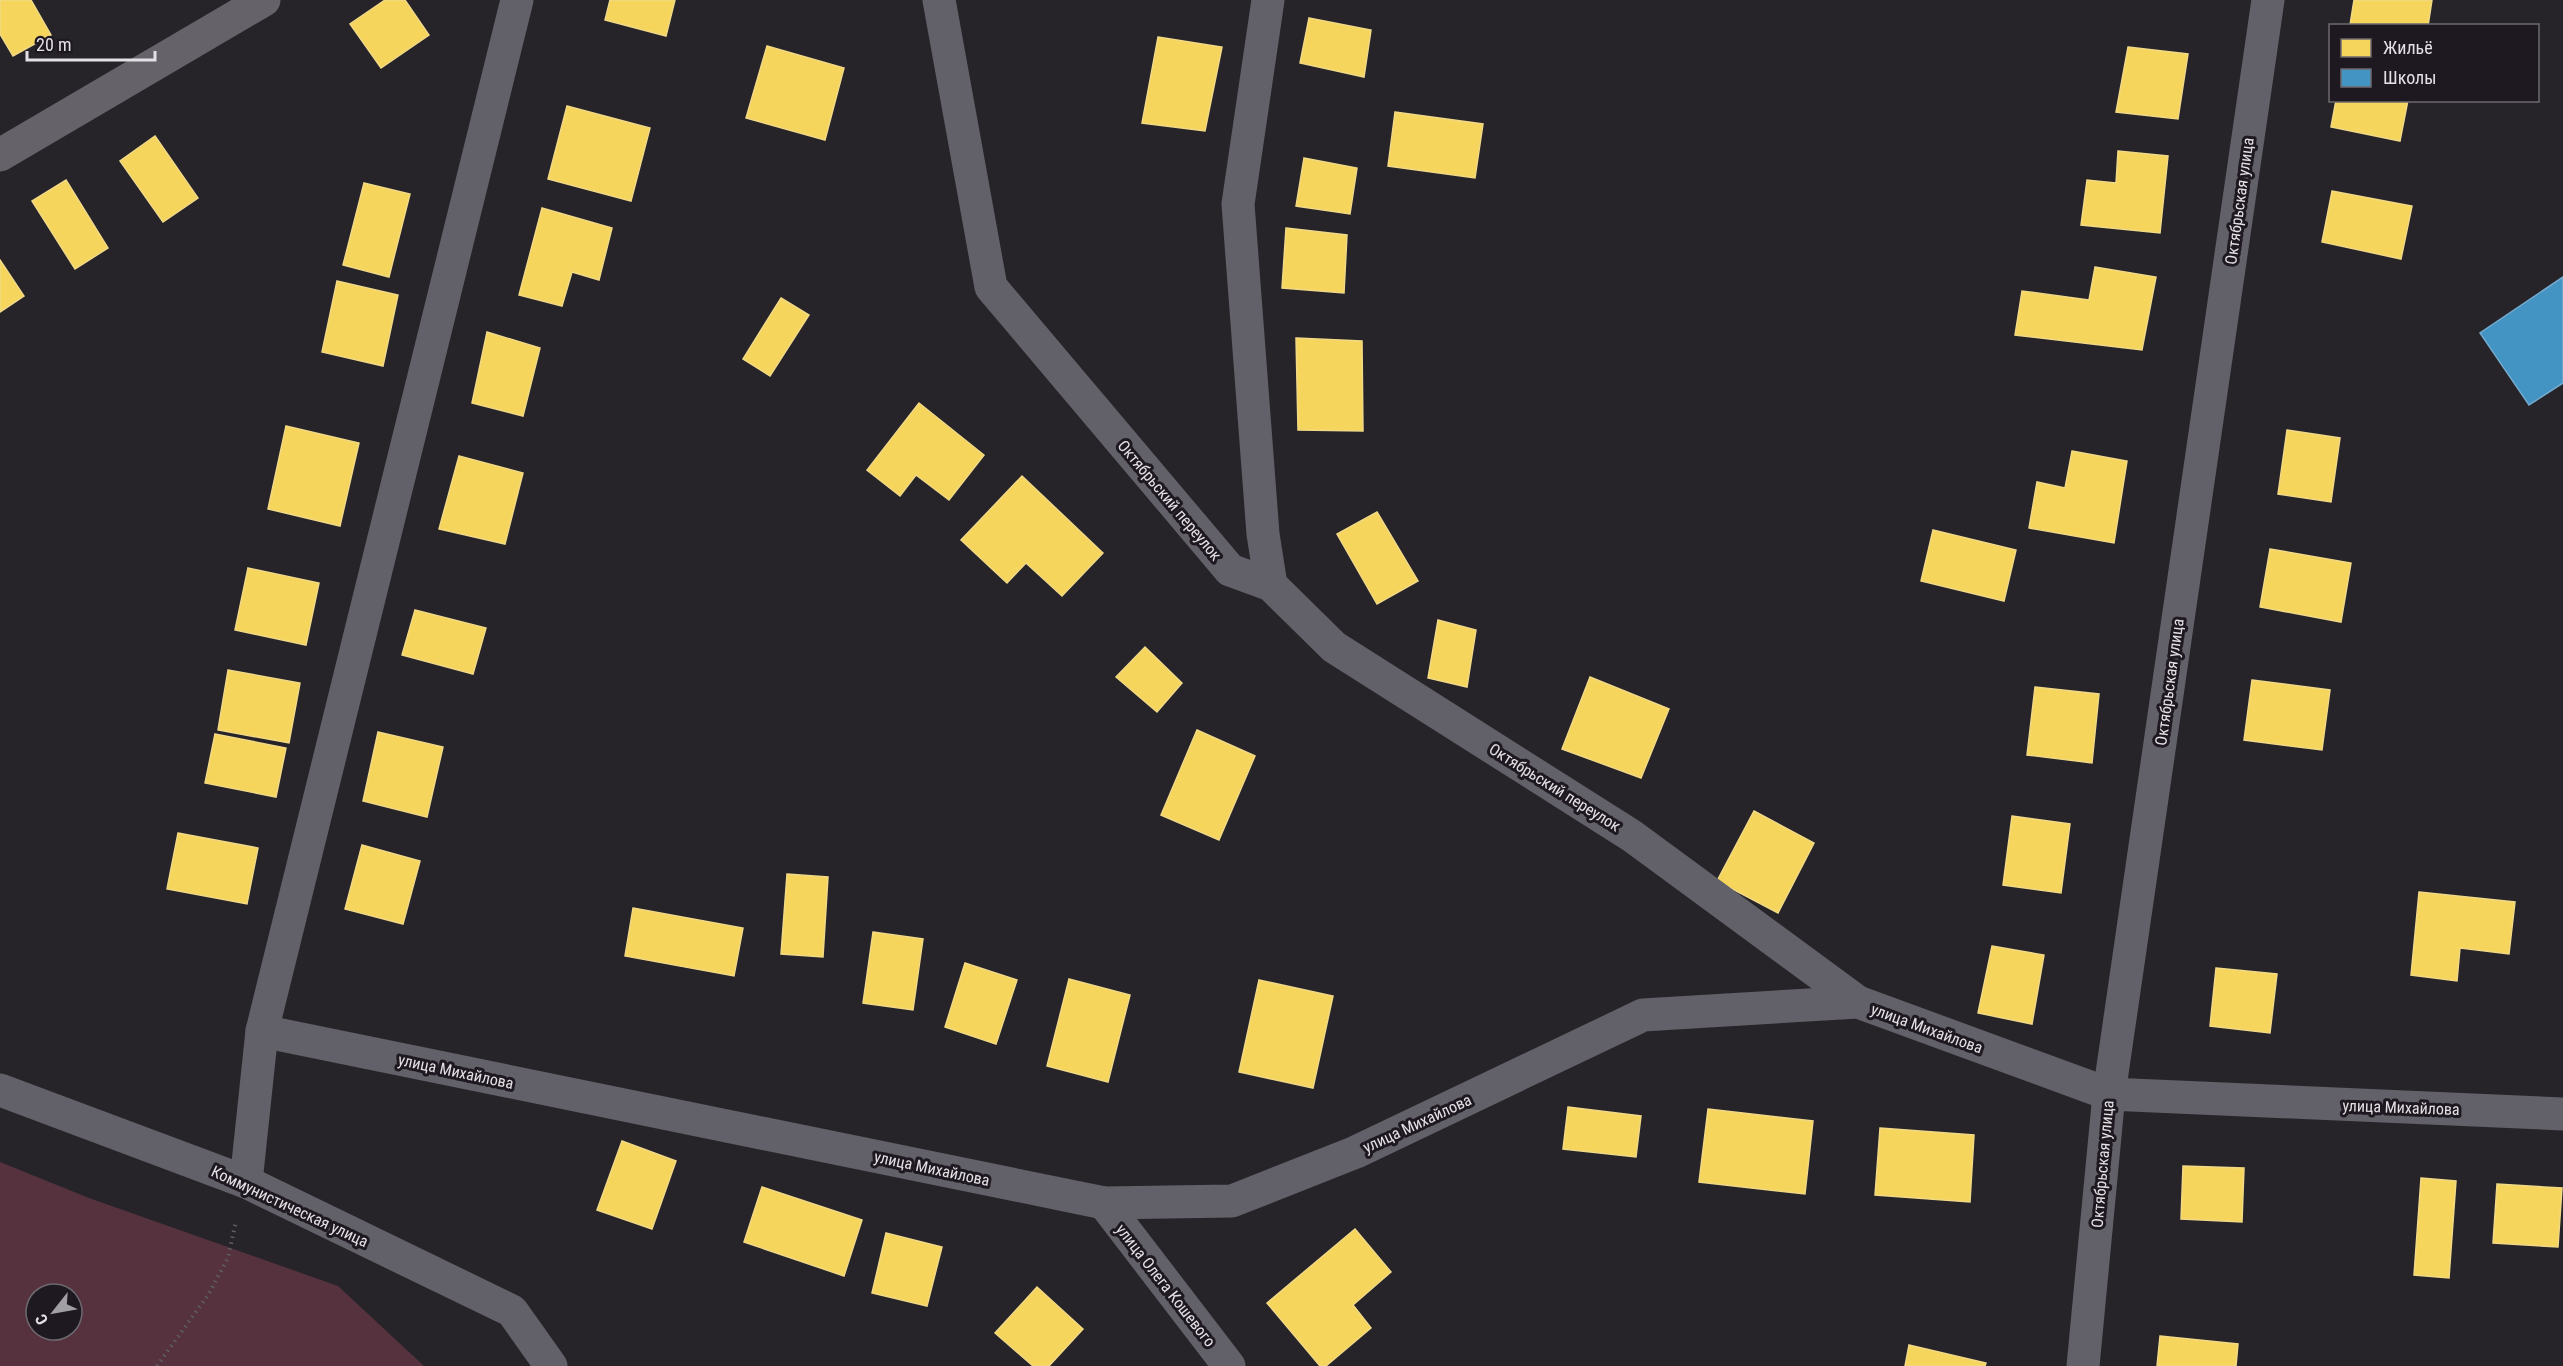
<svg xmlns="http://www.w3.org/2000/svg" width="2563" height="1366" viewBox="0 0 2563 1366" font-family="'Roboto Condensed',sans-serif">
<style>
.green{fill:#55323e;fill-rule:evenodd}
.homes{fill:#f6d55c;stroke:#f1d985;stroke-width:1.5}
.schools{fill:#4393c3;stroke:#73aace;stroke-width:1.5}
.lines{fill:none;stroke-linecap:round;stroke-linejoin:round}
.path{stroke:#5f5d62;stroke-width:4;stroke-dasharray:1.5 4.5;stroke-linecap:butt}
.minor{stroke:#626068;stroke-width:33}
.tertiary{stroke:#626068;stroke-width:33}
.secondary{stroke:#65626a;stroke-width:33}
.labels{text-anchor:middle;stroke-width:6;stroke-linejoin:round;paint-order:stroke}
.street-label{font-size:16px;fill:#e4e1e6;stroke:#1e1920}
</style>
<rect width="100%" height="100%" fill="#272429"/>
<path class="green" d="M0 1162 89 1198 338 1286 424 1366H0ZM36 1294H72V1330H36Z"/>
<g class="homes">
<polygon points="0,0 31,0 51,35 13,56 0,34"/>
<polygon points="385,0 405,0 429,35 381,68 350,24"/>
<polygon points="610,0 675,0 666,36 605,20"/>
<polygon points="2354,0 2432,0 2428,26 2350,25"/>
<polygon points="1309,18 1371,30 1364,77 1300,63"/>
<polygon points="1158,37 1222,47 1205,131 1142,123"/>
<polygon points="767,46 844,68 825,140 746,118"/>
<polygon points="2128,47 2188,54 2178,119 2116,112"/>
<polygon points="2336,100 2408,100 2400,141 2331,127"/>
<polygon points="567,106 650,128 631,201 548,179"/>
<polygon points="1395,112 1483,124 1475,178 1388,166"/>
<polygon points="155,136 198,198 163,222 120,161"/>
<polygon points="2118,151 2168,156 2160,233 2081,225 2087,180 2116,183"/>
<polygon points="1304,158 1357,168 1350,214 1296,206"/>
<polygon points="66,180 108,248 75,269 32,201"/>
<polygon points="364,183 410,194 389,277 343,265"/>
<polygon points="2332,191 2412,206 2401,259 2322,242"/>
<polygon points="542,208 612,228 599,280 572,272 562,306 519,295"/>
<polygon points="1286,228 1347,235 1344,293 1282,288"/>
<polygon points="0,260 24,296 0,312"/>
<polygon points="2095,267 2156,277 2142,350 2015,335 2022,291 2089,300"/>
<polygon points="337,281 398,295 383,366 322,352"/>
<polygon points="781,298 809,315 770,376 743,359"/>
<polygon points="487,332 540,348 523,416 472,403"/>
<polygon points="1296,338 1362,341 1363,431 1298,430"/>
<polygon points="919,403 984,455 949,500 916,475 900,496 867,470"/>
<polygon points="286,426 359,443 340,526 268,509"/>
<polygon points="2287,430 2340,438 2331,502 2278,494"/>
<polygon points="2072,451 2127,461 2114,543 2029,528 2037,482 2065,488"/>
<polygon points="459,456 523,473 505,544 439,529"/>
<polygon points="1022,476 1103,553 1062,596 1026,563 1007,583 961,540"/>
<polygon points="1377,512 1418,581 1377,604 1337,534"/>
<polygon points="1933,530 2016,550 2004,601 1921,581"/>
<polygon points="2270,549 2351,563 2341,622 2260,607"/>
<polygon points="248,568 319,583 306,645 235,630"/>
<polygon points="415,610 486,628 473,674 402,655"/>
<polygon points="1438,620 1476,630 1467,687 1428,678"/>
<polygon points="1145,647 1182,683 1157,712 1116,677"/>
<polygon points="228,670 300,683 289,743 218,730"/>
<polygon points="1590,677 1669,709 1641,778 1562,749"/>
<polygon points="2252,680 2330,690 2322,750 2244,740"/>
<polygon points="2035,687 2099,694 2092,763 2027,755"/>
<polygon points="1197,730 1255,756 1219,840 1161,815"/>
<polygon points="378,732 443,747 427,817 363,801"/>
<polygon points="215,734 286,748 276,797 205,783"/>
<polygon points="1754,811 1814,843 1778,913 1717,881"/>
<polygon points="2012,816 2070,824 2061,893 2003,885"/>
<polygon points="178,833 258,848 247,904 167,889"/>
<polygon points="362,845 420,861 403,924 345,909"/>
<polygon points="787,874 828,877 823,957 781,954"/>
<polygon points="2419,892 2515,902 2509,954 2460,948 2457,981 2411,975"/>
<polygon points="633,908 743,928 734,976 625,956"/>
<polygon points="873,932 923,939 913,1010 863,1003"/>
<polygon points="1992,946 2044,955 2032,1024 1978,1013"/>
<polygon points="965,963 1017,980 996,1044 945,1027"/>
<polygon points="2216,968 2277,974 2270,1033 2210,1026"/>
<polygon points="1069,979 1130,995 1108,1082 1047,1066"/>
<polygon points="1259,980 1333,996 1313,1088 1239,1072"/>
<polygon points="1568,1107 1641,1116 1636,1157 1563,1149"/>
<polygon points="1708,1109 1813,1121 1805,1194 1699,1182"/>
<polygon points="1880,1128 1974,1135 1970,1202 1875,1195"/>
<polygon points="622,1141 676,1161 652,1229 597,1210"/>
<polygon points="2183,1166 2244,1168 2242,1222 2181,1219"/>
<polygon points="2421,1178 2456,1181 2449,1278 2414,1275"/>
<polygon points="2497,1184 2562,1188 2558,1247 2493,1243"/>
<polygon points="762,1187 862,1220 844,1276 744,1242"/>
<polygon points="1355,1229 1391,1272 1353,1305 1371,1328 1326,1366 1320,1366 1267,1303"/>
<polygon points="886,1233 942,1247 927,1306 872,1293"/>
<polygon points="1037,1287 1083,1329 1049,1366 1033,1366 995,1333"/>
<polygon points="2160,1336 2238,1344 2236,1366 2157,1366"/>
<polygon points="1909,1345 1986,1363 1985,1366 1905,1366"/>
</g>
<polygon class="schools" points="2563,277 2563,383 2529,405 2480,333"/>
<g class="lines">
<polyline class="path" points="157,1366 208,1295 228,1258 236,1221"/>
<g class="minor">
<polyline points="939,0 991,287 1230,570 1271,585 1334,647 1632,836 1858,1002"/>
<polyline points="1268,0 1238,204 1263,534 1271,585"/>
<polyline points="262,1031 1104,1203 1232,1201 1356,1152 1643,1015 1858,1002 2109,1094 2563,1114"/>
<polyline points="246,1182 262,1031 517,0"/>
<polyline points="1104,1203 1229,1366"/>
<polyline points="2083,1366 2109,1094 2268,0"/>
</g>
<polyline class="tertiary" points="0,1090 246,1182 512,1311 551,1366"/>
<polyline class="secondary" points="0,155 264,0"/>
</g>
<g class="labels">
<g class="street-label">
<text transform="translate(2239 201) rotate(-82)" y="6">Октябрьская улица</text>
<text transform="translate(1170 500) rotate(50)" y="6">Октябрьский переулок</text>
<text transform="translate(2169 682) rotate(-82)" y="6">Октябрьская улица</text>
<text transform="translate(1555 787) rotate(32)" y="6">Октябрьский переулок</text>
<text transform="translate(1927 1028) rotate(20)" y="6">улица Михайлова</text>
<text transform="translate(456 1071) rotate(12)" y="6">улица Михайлова</text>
<text transform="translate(2401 1107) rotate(2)" y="6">улица Михайлова</text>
<text transform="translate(1417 1123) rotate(-25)" y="6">улица Михайлова</text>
<text transform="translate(2102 1164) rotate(-85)" y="6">Октябрьская улица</text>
<text transform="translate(932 1168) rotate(12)" y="6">улица Михайлова</text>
<text transform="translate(290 1206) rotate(25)" y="6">Коммунистическая улица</text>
<text transform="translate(1166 1285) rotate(52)" y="6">улица Олега Кошевого</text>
</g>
</g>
<rect x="2329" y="24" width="210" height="78" fill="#1e1920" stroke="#6d696f" stroke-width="1.5"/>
<rect x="2341" y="39" width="30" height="18" fill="#f6d55c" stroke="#6d696f" stroke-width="1.5"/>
<text x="2383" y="54" font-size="18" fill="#e4e1e6">Жильё</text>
<rect x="2341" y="69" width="30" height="18" fill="#4393c3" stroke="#6d696f" stroke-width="1.5"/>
<text x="2383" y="84" font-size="18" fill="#e4e1e6">Школы</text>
<g transform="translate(54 1312) rotate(239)"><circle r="28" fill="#1e1920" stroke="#6d696f" stroke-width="1.5"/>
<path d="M0-4.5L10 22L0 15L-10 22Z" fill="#a29fa4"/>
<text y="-9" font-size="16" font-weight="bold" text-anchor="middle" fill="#e4e1e6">С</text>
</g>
<path d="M27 51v9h128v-9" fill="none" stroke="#e4e1e6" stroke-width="3"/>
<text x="36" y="51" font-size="18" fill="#e4e1e6" stroke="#1e1920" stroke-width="4.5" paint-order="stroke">20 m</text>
</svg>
